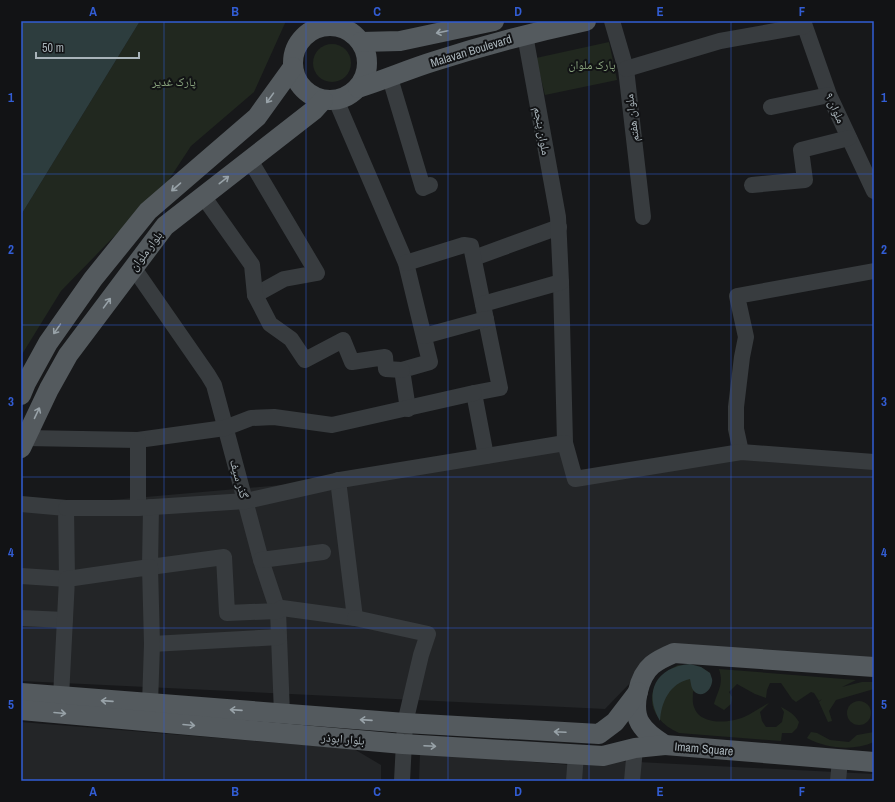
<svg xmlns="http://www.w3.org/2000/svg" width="895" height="802" viewBox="0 0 895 802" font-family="'Archivo Narrow','Noto Naskh Arabic',sans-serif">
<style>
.built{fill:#232527}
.green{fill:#21281f}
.water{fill:#2d3d3e}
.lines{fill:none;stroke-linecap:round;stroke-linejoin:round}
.minor{stroke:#383c3f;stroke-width:16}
.major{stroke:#545a5e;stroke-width:20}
.oneway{stroke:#98a2a8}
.grid{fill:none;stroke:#325dd4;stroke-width:1;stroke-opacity:0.55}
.labels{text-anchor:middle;stroke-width:4;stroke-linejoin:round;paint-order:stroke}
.street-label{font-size:12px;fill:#a9b4ba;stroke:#121315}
.park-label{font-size:12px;fill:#8ba67f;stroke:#121315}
.neatline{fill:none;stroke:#325dd4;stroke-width:1.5}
.grid-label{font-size:13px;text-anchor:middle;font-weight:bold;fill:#325dd4}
</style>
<rect width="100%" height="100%" fill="#17181a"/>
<g class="built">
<polygon points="565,443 575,478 694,460 874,455 874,669 674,653 633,680 605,709 21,681 21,508 340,480"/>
<polygon points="21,722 354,749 381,765 381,781 21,781"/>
<polygon points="420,753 571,765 570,781 419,781"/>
<polygon points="579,759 874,774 874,781 577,781"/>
</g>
<g class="green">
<polygon points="140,21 286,21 254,92 191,146 168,181 61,291 21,356 21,215"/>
<polygon points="609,42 617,80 545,95 536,58"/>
<circle cx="332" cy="63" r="19"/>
<path d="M678 665 701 667 710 673 712 682C708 692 703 697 693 691 693 696 692 702 694 707 700 726 730 723 744 717 753 713 761 707 769 703L760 712 762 721 766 727H776L782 722 784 712 781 707C789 711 794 714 799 722L797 728 792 733H782L781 741 679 733C643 718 643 681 678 665Z"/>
<path d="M719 669 856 680 842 687 862 682H874V689L836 700 829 711 832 721 828 722 819 702 822 699 819 701 814 693 811 692 796 702 792 699 781 683H770L767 690 766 698 755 694 737 684 729 692 732 697 731 704 724 710 714 704C718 690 724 684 719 669Z"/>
<circle cx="859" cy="713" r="12"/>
<path d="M811 732 817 733 830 740 849 742 857 735 874 732V742C854 751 827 749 807 738Z"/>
</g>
<g class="water">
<polygon points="21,21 140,21 21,215"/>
<path d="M690 664 701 667 710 673C711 676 713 680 712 682 711 691 701 699 694 691 691 688 691 683 690 679 670 683 661 702 660 721 643 692 656 667 690 664Z"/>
</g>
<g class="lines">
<g class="minor">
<polyline points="612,21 626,69 643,217"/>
<polyline points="803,21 829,95 874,191"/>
<polyline points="626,69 720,41 804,26"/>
<polyline points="390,78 423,188 430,185"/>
<polyline points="336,100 406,263 430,362 402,370 408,409"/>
<polyline points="771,107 829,95"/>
<polyline points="250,160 317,273 284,279 255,295"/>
<polyline points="752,185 805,180 801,150 849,138"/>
<polyline points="203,196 252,265 255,295 270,324 291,339 305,360 343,340 352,362 385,357 386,369 402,370"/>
<polyline points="474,258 559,227"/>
<polyline points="406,263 464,245 471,246 500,388 474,393 486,456"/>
<polyline points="133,267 208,375 214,385 261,560 278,611 282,714"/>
<polyline points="561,282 565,443"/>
<polyline points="483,304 561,282 558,217 525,35"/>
<polyline points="424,336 486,319"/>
<polyline points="25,438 138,440 225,428 251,418 274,417 332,425 474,393"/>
<polyline points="138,440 138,508"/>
<polyline points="741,452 736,429 736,407 742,357 746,337 737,296 874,271"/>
<polyline points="21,504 66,508 67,579 21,576"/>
<polyline points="151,507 150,567 224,557 227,613 278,611 282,608 355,618 338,480"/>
<polyline points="66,508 138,508 246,501 340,480 565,443 575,479 741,452 874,462"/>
<polyline points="261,560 323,552"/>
<polyline points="21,618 65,620"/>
<polyline points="355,618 428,634 421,655 405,723 402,781"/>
<polyline points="152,644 279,637"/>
<polyline points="61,697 67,579 150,567 152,644 150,704"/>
<polyline points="574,781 576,754"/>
<polyline points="632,781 635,748"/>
<polyline points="838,781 840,760"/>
</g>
<g class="major">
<circle cx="330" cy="63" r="37"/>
<polyline points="361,42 400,41 494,21"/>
<path d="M358 88C384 80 409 69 435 61 485 45 535 32 586 21"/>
<polyline points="21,395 26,383 48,343 93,279 148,211 257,117 293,67"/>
<polyline points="21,448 49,389 68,355 165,226 314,110 323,100"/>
<path d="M874 667 674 653C667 656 658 660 652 665 639 676 631 707 640 723 646 733 655 739 665 745L874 762"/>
<polyline points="21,693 405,723 599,734 615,722 638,692"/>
<polyline points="21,710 403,744 603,756 635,748 665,745"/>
</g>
</g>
<defs><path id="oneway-shaft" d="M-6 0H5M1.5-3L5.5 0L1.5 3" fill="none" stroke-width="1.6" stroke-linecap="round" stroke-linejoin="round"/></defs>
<g class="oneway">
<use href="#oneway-shaft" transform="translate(442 32) rotate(168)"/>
<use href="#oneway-shaft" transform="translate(270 98) rotate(126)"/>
<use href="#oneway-shaft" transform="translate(224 180) rotate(-38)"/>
<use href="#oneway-shaft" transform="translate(176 187) rotate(139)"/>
<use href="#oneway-shaft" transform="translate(107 303) rotate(-54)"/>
<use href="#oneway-shaft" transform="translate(57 329) rotate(125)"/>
<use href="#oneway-shaft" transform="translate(37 413) rotate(-65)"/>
<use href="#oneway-shaft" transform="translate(107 701) rotate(-176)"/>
<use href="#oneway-shaft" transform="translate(236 710) rotate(-176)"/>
<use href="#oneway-shaft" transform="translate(60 713) rotate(5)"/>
<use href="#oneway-shaft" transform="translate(366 720) rotate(-176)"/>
<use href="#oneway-shaft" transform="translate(189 725) rotate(5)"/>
<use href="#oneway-shaft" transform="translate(560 732) rotate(-177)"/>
<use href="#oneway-shaft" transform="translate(430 746) rotate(3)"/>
</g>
<path class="grid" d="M164 21V781M306 21V781M448 21V781M589 21V781M731 21V781M21 174H874M21 325H874M21 477H874M21 628H874"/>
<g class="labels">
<g class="street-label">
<text transform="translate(471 51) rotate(-17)" y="4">Malavan Boulevard</text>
<text transform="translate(835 108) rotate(66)" y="4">ملوان ۹</text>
<text transform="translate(632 118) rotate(-97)" y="4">ملوان هفتم</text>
<text transform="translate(542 131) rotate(80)" y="4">ملوان پنجم</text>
<text transform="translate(146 251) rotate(-53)" y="4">بلوار ملوان</text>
<text transform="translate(239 479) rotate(74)" y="4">گذر سیف</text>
<text transform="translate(343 739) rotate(5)" y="4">بلوار ابوذر</text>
<text transform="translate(704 749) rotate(5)" y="4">Imam Square</text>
</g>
<g class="park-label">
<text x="592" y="69">پارک ملوان</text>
<text x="174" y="86">پارک غدیر</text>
</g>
</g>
<rect width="895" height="802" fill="none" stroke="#121315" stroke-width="44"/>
<path d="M36 52v6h103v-6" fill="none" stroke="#a9b4ba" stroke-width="2"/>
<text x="42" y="52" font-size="12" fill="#a9b4ba" stroke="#121315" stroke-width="3" paint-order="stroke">50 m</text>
<rect x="22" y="22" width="851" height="758" class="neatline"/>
<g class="grid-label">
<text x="93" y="16">A</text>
<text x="235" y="16">B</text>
<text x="377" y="16">C</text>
<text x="518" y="16">D</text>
<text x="660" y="16">E</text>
<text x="802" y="16">F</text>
<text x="11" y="102">1</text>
<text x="884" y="102">1</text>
<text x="11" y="254">2</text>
<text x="884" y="254">2</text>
<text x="11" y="406">3</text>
<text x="884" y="406">3</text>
<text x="11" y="557">4</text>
<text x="884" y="557">4</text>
<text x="11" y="709">5</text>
<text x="884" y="709">5</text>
<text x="93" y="796">A</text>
<text x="235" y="796">B</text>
<text x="377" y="796">C</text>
<text x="518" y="796">D</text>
<text x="660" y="796">E</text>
<text x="802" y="796">F</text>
</g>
</svg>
